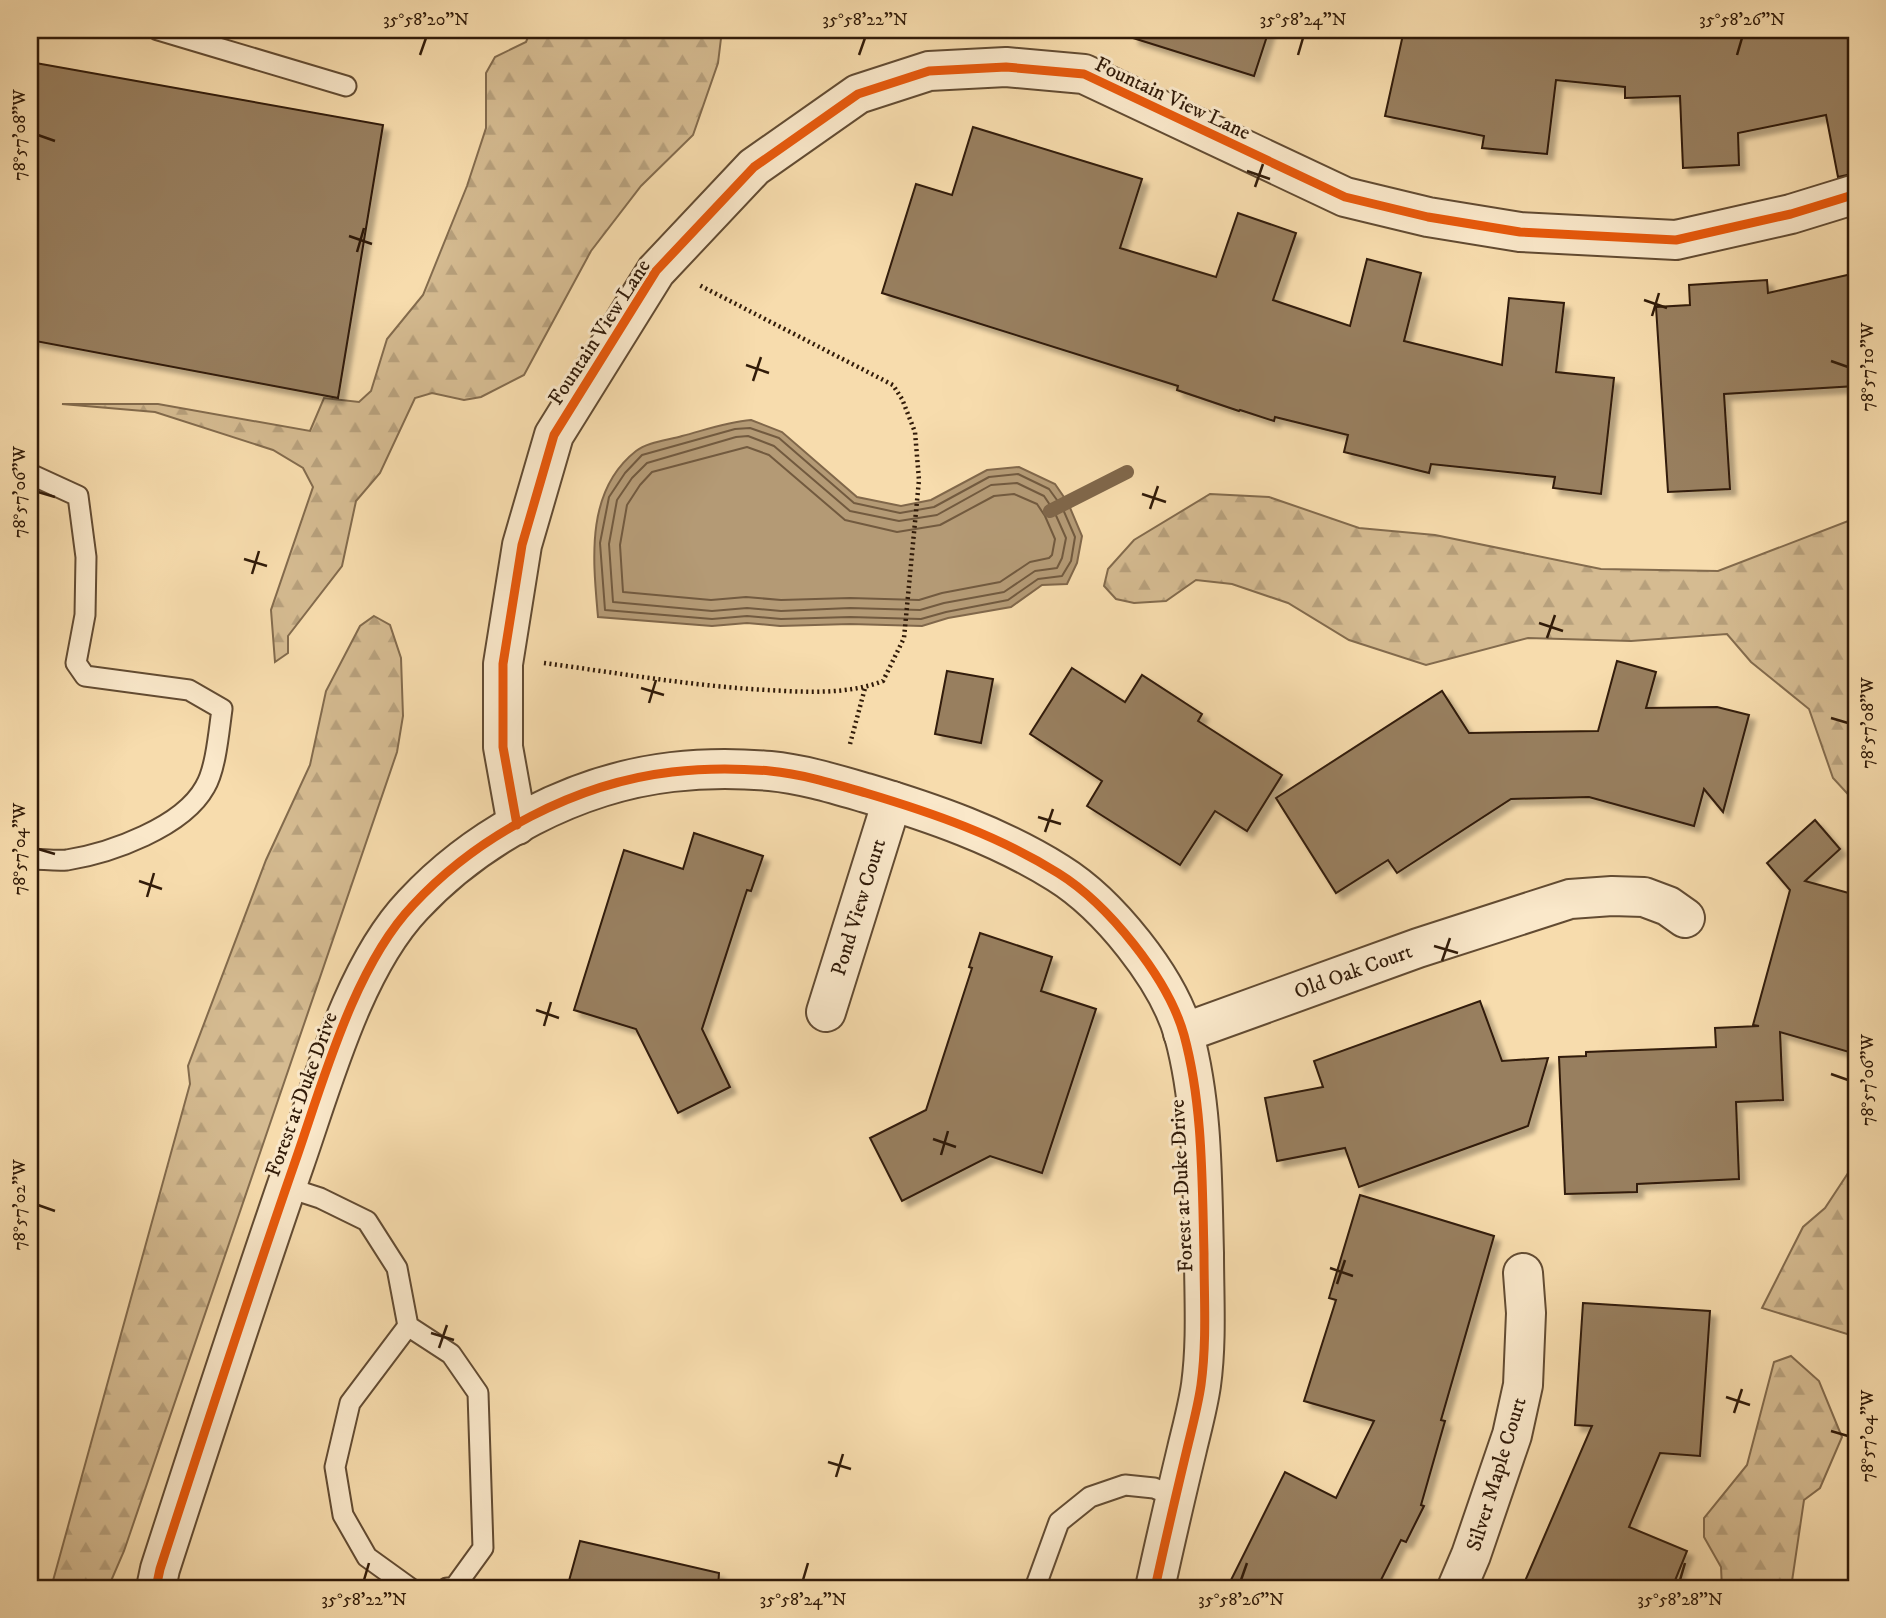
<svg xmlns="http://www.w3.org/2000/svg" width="1886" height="1618" viewBox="0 0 1886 1618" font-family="'IM FELL DW Pica',serif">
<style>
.forest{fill:url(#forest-firs);stroke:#836b4d;stroke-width:2}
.water{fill:#b49a75;stroke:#80674a;stroke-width:2}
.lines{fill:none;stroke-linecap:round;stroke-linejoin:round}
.shore{stroke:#725a3f;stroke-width:2}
.stream{stroke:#80674a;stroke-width:14}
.building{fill:#987f5e;stroke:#311b09;stroke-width:2;filter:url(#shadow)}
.lane-casing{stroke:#624b32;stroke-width:23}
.street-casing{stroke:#624b32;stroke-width:42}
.path{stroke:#311b09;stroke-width:4.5;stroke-dasharray:2 3.5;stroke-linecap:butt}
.lane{stroke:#fae8ca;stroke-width:19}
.street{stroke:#fae8ca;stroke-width:38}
.cycleway-casing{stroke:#fae8ca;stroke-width:13}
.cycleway{stroke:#e8590c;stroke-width:9}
.ticks{fill:none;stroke:#311b09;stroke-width:2.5}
.labels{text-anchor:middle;stroke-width:6;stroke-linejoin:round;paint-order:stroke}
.street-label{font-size:21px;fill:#311b09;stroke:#fae8ca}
.neatline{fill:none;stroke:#311b09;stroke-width:2.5}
.ticks-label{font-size:18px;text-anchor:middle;fill:#311b09}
</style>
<defs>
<pattern id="forest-firs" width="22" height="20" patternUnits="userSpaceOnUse" patternTransform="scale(1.75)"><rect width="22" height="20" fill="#d5bb91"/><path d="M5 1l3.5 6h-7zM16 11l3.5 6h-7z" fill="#b7a07c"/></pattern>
<filter id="shadow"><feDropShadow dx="6" dy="6" stdDeviation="2" flood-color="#0004"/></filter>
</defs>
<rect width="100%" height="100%" fill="#f7dcad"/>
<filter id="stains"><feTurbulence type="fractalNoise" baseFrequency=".00286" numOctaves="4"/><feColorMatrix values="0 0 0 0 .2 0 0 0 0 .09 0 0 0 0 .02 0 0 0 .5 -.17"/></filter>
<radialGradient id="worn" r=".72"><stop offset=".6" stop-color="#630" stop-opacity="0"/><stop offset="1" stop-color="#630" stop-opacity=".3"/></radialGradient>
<g class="forest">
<polygon points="531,30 722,30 718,63 693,135 641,186 591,251 524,375 481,397 464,400 432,393 415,398 380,473 356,501 342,566 288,636 288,653 275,662 271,610 313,487 303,468 273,450 155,412 62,404 158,404 310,431 324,398 359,402 371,391 387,339 423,295 467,186 486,128 486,73 495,57 526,42"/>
<polygon points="1210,494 1269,497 1359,528 1435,535 1601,569 1718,571 1856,518 1856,803 1833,778 1809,709 1751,662 1727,634 1631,641 1528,638 1426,665 1349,640 1288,603 1232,584 1196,580 1166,601 1134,603 1116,599 1104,586 1108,569 1134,540"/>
<polygon points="374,616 390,625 401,658 403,716 397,752 124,1551 108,1588 51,1588 190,1084 188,1066 266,860 310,765 326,691 360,626"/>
<polygon points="1856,1161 1856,1330 1847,1334 1762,1308 1803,1227 1825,1208"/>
<polygon points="1791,1356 1819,1381 1842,1437 1820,1488 1804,1500 1791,1588 1722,1588 1721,1567 1704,1537 1704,1518 1747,1465 1774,1362"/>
</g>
<path class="water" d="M751 420 782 432 857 497 901 506 931 500 987 470 1019 467 1055 484 1068 503 1082 536 1077 563 1067 584 1042 585 1011 607 948 618 922 626 850 624 780 626 747 623 712 626 598 617C593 560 585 491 636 451 647 442 669 440 682 436 705 430 727 422 751 420Z"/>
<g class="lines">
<g class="shore">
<polygon points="750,428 779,438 854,503 900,513 934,507 989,477 1018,474 1049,489 1062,507 1075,537 1071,561 1062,576 1038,579 1008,600 946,612 921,619 850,617 781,619 747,616 712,619 605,610 600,543 609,497 625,473 642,455 735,429"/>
<polygon points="748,436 774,446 850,511 899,521 937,515 991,485 1017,483 1044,496 1054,511 1066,538 1062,558 1057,568 1035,571 1004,592 944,603 920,610 850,608 781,611 747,608 712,611 613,602 609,544 617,500 632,478 647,463 736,437"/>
<polygon points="747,447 769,455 845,520 897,532 940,525 994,496 1014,494 1037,504 1045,516 1055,539 1052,555 1049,558 1030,562 1000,582 942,593 919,600 850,598 781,600 746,597 711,600 623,592 620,545 627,505 640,485 652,472"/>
</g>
<polyline class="stream" points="1050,511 1127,472"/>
</g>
<g class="building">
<polygon points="1134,30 1269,30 1254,76 1133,38"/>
<polygon points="1404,30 1856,30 1856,173 1838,177 1826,115 1738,133 1739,165 1683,168 1680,96 1625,98 1625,87 1556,80 1547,154 1482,148 1484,136 1385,116"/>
<polygon points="30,62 383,125 338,398 30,340"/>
<polygon points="973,127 1142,179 1120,248 1216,277 1238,213 1296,233 1273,300 1350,326 1367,259 1421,273 1404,341 1502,365 1509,298 1564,303 1556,372 1614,378 1601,494 1553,488 1555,477 1431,464 1429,473 1344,452 1348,435 1275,417 1274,421 1240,410 1239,411 1177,390 1178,386 882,293 916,184 952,195"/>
<polygon points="1856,273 1856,386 1724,394 1730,489 1668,492 1656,307 1690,305 1689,285 1767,280 1768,293"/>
<polygon points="1617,661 1656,672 1646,708 1717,707 1749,715 1723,812 1704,789 1694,826 1589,797 1511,799 1397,873 1388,860 1336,893 1276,798 1442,691 1469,733 1598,731"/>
<polygon points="1072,668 1125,702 1142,675 1202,714 1198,721 1282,775 1247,831 1215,811 1180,865 1087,806 1102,781 1030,734"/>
<polygon points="947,671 993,679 981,743 935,734"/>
<polygon points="1815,820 1840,849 1805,881 1856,895 1856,1054 1780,1032 1783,1100 1736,1102 1739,1179 1637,1184 1637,1192 1565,1194 1559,1057 1586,1056 1586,1052 1716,1047 1715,1028 1759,1026 1753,1025 1790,890 1767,863"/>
<polygon points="694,833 763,856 751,891 747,890 702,1029 730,1087 678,1113 636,1029 574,1010 624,850 683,869"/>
<polygon points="980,933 1052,957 1041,991 1096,1009 1042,1173 990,1156 902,1201 870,1138 926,1110 972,968 969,967"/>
<polygon points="1480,1001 1502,1061 1548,1058 1528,1126 1359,1187 1345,1148 1277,1161 1265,1098 1323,1087 1314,1061"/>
<polygon points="1360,1195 1494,1236 1441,1420 1445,1421 1421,1505 1424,1506 1406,1542 1401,1540 1377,1588 1227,1588 1285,1472 1336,1498 1374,1421 1304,1401 1336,1300 1329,1298"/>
<polygon points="1583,1303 1710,1311 1700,1456 1660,1453 1629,1527 1687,1551 1672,1588 1522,1588 1592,1426 1575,1425"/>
<polygon points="580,1541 719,1573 718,1588 567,1588"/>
</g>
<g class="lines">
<defs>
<g id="lane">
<polyline points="158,30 346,86"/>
<path d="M30 474 78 496 86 557 85 615 76 663 85 676 189 690 222 709C219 730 216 769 205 787 183 827 111 853 67 860 55 861 42 859 30 859"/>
<polyline points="286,1187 320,1198 367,1221 397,1268 408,1326 451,1354 478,1393 483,1548 454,1588 447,1588"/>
<polyline points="408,1326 350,1403 335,1467 343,1515 367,1557 410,1588"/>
<polyline points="1035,1588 1059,1522 1090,1497 1125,1485 1154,1488 1176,1497"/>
</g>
<g id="street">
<polyline points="517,825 503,747 503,664 522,545 554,435 656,271 754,167 858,94 929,71 1006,67 1084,74 1345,197 1428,217 1520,232 1676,240 1791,214 1856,194"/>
<polyline points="826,1012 892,801"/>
<polyline points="1183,1033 1418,948 1570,899 1612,896 1644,897 1668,906 1685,918"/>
<path d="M156 1588 160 1569C204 1433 248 1297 295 1162 323 1082 354 967 413 905 478 835 576 783 672 772 705 768 737 768 770 771 802 774 835 784 866 793 933 813 999 836 1058 873 1108 904 1168 978 1184 1035 1203 1105 1202 1181 1204 1253 1204 1297 1207 1341 1201 1385 1198 1406 1192 1428 1187 1449 1176 1495 1165 1542 1155 1588"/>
<polyline points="1457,1588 1471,1555 1512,1435 1523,1385 1526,1313 1523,1273"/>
</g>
</defs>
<use href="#lane" class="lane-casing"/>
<use href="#street" class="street-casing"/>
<g class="path">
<path d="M544 663C618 673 692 686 767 690 805 692 847 695 883 681L904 638 919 480 915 432 902 399 893 385 699 285"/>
<polyline points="850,744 865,688"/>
</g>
<use href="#lane" class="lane"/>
<use href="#street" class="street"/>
<defs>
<g id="cycleway">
<polyline points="517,825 503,747 503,664 522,545 554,435 656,271 754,167 858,94 929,71 1006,67 1084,74 1345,197 1428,217 1520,232 1676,240 1791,214 1856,194"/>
<path d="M156 1588 160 1569C204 1433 248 1297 295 1162 323 1082 354 967 413 905 478 835 576 783 672 772 705 768 737 768 770 771 802 774 835 784 866 793 933 813 999 836 1058 873 1108 904 1168 978 1184 1035 1203 1105 1202 1181 1204 1253 1204 1297 1207 1341 1201 1385 1198 1406 1192 1428 1187 1449 1176 1495 1165 1542 1155 1588"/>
</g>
</defs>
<use href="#cycleway" class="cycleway-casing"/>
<use href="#cycleway" class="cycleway"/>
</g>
<path class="ticks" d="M420 55 426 38M859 55 865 38M1298 55 1303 38M1737 55 1742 38M38 135 55 141M1247 171 1270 179M1255 187 1263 164M349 236 372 244M357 252 364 228M1644 300 1667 308M1652 316 1659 293M1831 361 1848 367M746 365 769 373M753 381 761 357M38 492 55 497M1142 494 1166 502M1150 509 1158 486M244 559 267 566M252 574 259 551M1539 623 1563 631M1547 638 1555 615M641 688 664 695M649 703 656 680M1831 718 1848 723M1038 817 1061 824M1045 832 1053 809M38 849 55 854M139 881 162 889M147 897 154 873M1434 946 1458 953M1442 961 1450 938M536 1010 559 1018M544 1026 551 1002M1831 1074 1848 1080M933 1139 956 1147M941 1155 948 1131M38 1205 55 1211M1330 1268 1353 1276M1337 1284 1345 1260M431 1333 454 1340M439 1348 447 1325M1726 1397 1750 1405M1734 1413 1742 1389M1831 1431 1848 1436M828 1462 851 1469M836 1477 843 1454M364 1580 369 1563M803 1580 808 1563M1241 1580 1247 1563M1680 1580 1685 1563"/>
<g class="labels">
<g class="street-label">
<text transform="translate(1173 98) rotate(25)" y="7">Fountain View Lane</text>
<text transform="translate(599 332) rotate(-57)" y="7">Fountain View Lane</text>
<text transform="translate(858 907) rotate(-73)" y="7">Pond View Court</text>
<text transform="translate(1353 971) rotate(-20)" y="7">Old Oak Court</text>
<text transform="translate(301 1094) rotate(-70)" y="7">Forest at Duke Drive</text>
<text transform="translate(1181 1186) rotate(-93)" y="7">Forest at Duke Drive</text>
<text transform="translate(1496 1474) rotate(-73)" y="7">Silver Maple Court</text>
</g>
</g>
<rect width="1886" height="1618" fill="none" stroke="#f7dcad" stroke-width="77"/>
<rect x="38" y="38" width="1810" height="1542" class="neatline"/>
<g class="ticks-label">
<text x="426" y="25">35°58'20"N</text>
<text x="865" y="25">35°58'22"N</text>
<text x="1303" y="25">35°58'24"N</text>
<text x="1742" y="25">35°58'26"N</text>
<text transform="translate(19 135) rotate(-90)" y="6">78°57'08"W</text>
<text transform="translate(1867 367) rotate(-90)" y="6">78°57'10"W</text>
<text transform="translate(19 492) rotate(-90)" y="6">78°57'06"W</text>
<text transform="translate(1867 723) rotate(-90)" y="6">78°57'08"W</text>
<text transform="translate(19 849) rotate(-90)" y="6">78°57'04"W</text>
<text transform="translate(1867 1080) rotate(-90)" y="6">78°57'06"W</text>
<text transform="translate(19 1205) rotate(-90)" y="6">78°57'02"W</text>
<text transform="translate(1867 1436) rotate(-90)" y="6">78°57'04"W</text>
<text x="364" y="1605">35°58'22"N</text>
<text x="803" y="1605">35°58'24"N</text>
<text x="1241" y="1605">35°58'26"N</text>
<text x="1680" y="1605">35°58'28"N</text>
</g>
<rect width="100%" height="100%" filter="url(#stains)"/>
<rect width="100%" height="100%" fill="url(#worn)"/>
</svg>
